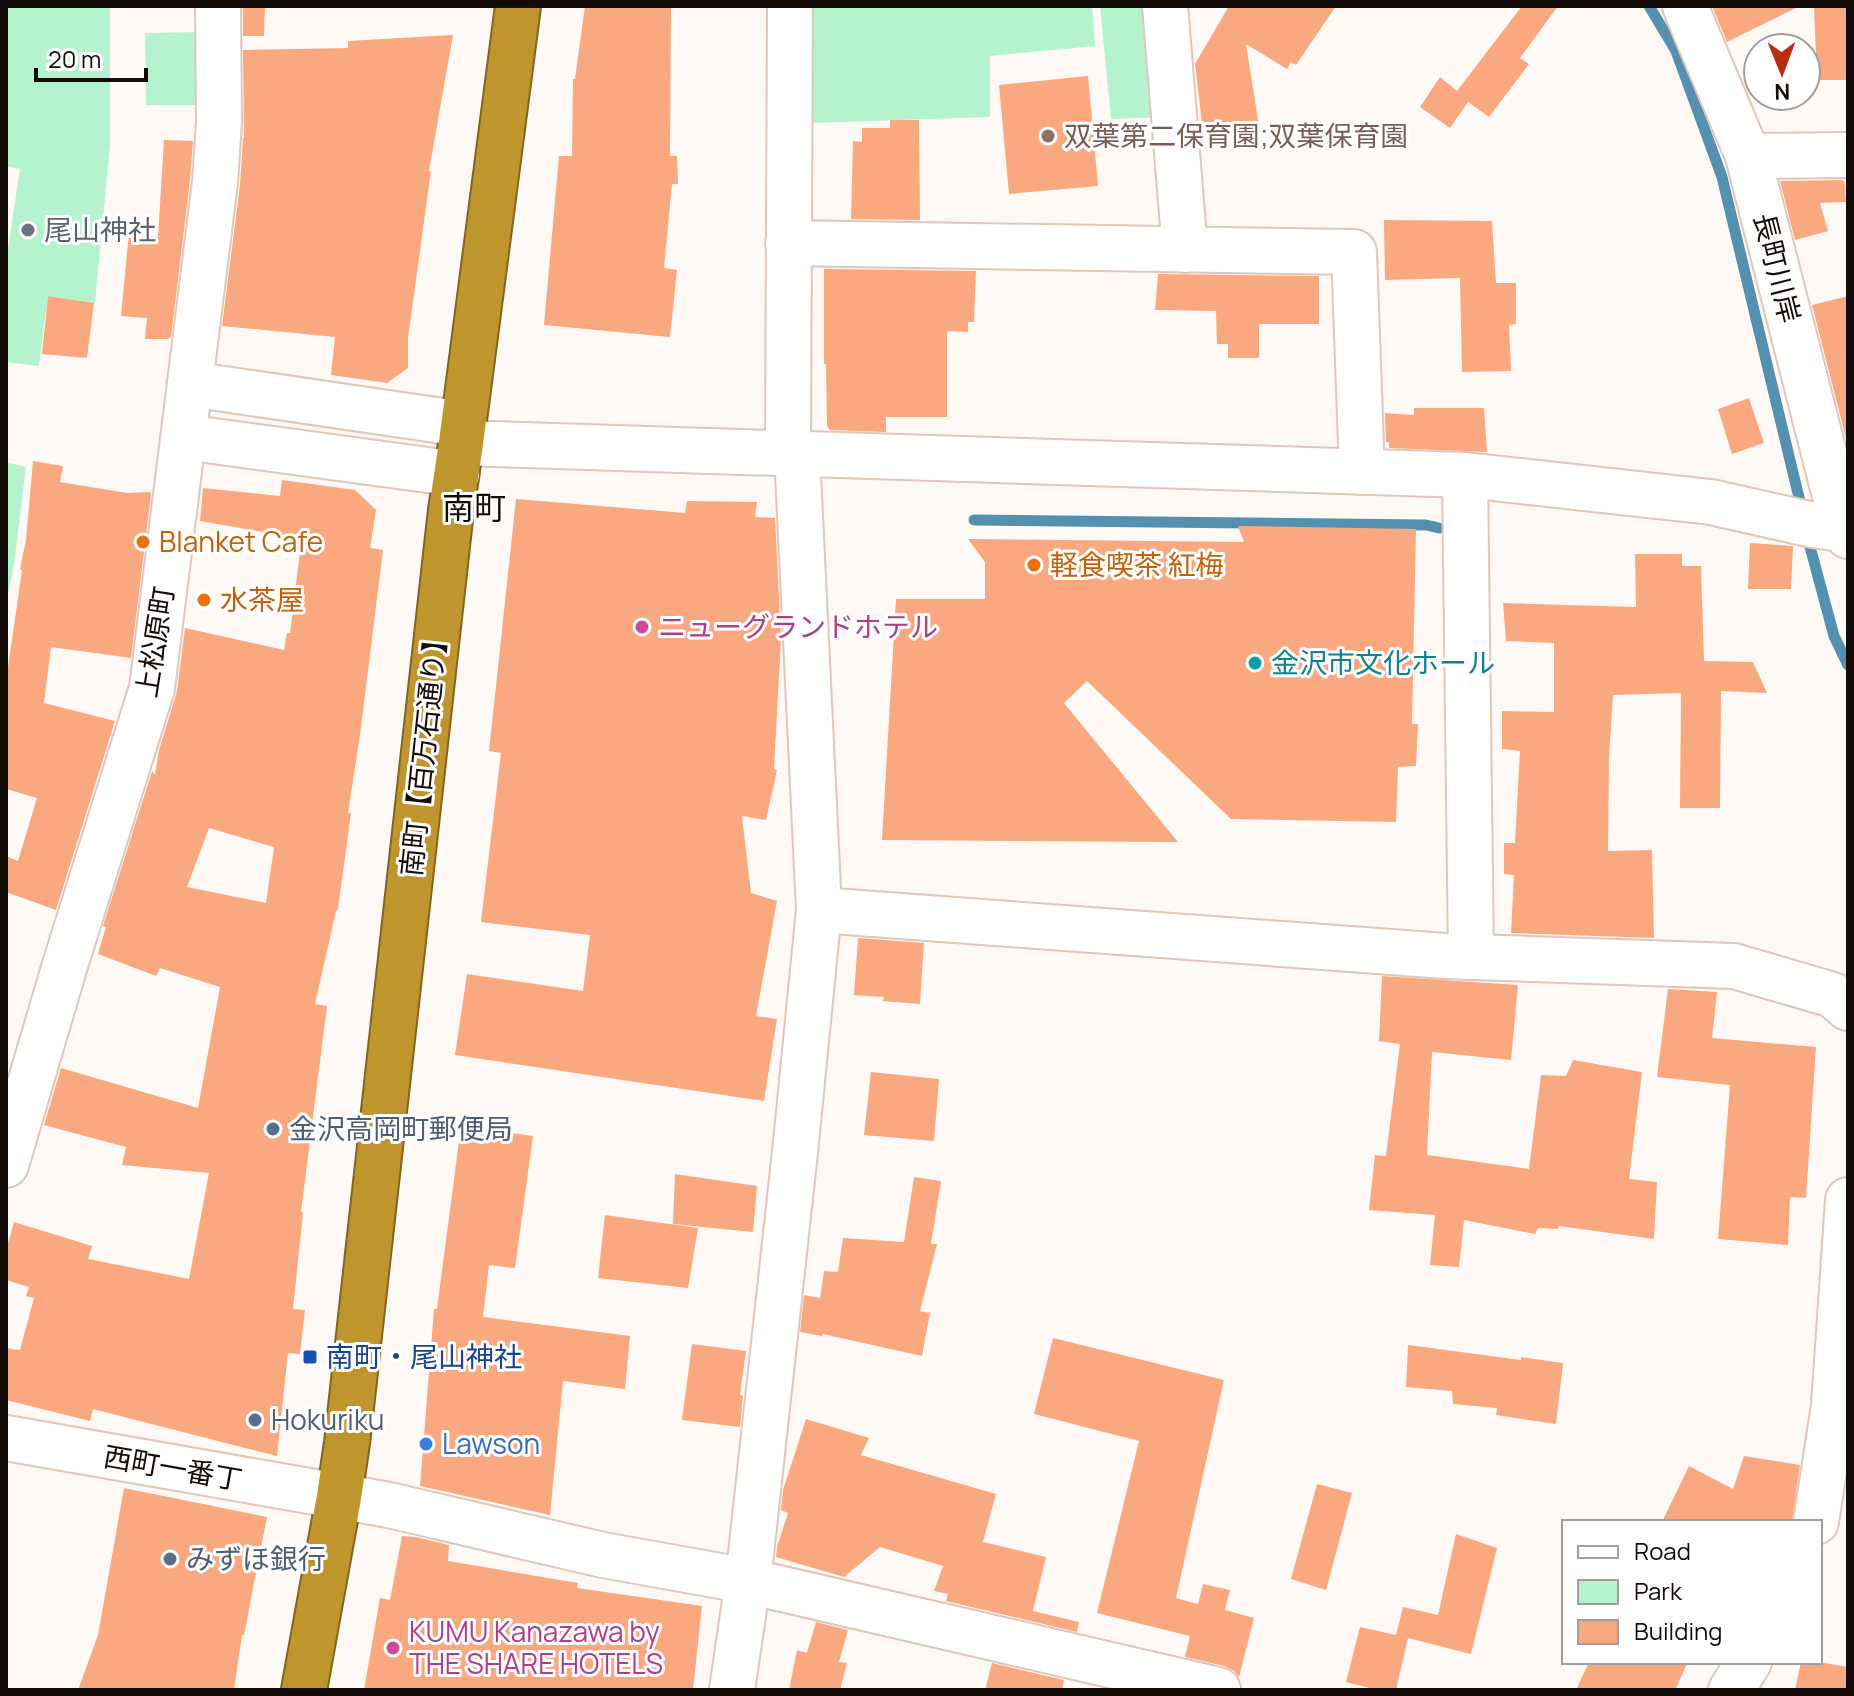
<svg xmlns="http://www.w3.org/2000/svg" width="1854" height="1696" viewBox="0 0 1854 1696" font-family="Manrope,'Noto Sans JP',sans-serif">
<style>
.green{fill:#b5f3ce}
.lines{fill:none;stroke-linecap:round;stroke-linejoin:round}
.stream{stroke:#5491b1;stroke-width:11}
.building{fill:#f9a880;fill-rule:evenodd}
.minor-casing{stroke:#e1c6b9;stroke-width:48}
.highway-casing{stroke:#836520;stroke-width:48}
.minor{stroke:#fff;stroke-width:44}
.highway{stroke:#bf952d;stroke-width:44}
.education-dot{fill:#8d6e63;stroke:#fff;stroke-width:3}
.worship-dot{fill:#6b7280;stroke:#fff;stroke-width:3}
.food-dot{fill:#e8710a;stroke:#fff;stroke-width:3}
.hotel-dot{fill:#d1479c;stroke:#fff;stroke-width:3}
.culture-dot{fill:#0f9aa8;stroke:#fff;stroke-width:3}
.service-dot{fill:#5c6f8a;stroke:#fff;stroke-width:3}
.transit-dot{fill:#1a4fb4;stroke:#fff;stroke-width:3}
.shop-dot{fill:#3f7fe0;stroke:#fff;stroke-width:3}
.labels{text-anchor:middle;stroke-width:6;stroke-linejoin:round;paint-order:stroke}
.education-label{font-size:28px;fill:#785e54;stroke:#fff;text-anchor:start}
.worship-label{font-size:28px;fill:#5b616d;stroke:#fff;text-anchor:start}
.street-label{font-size:28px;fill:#140c08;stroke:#fff}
.food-label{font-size:28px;fill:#c56008;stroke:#fff;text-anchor:start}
.hotel-label{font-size:28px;fill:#b23c85;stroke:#fff;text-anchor:start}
.culture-label{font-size:28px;fill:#0d838f;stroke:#fff;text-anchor:start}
.service-label{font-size:28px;fill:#4e5e75;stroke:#fff;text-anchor:start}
.transit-label{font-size:28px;fill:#164399;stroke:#fff;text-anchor:start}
.shop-label{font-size:28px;fill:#366cbe;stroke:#fff;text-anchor:start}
.quarter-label{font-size:32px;fill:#140c08;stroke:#fff}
</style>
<rect width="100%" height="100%" fill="#fff9f6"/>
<g class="green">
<polygon points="6,6 110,6 110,145 95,303 48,296 39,366 6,362 6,262 20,169 6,166"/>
<polygon points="808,6 1092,6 1095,46 990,56 990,117 812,123"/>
<polygon points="1100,6 1156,6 1169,117 1111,119"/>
<polygon points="202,32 202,105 146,105 145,33"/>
<polygon points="6,462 26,467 14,564 6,604"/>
</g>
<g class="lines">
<g class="stream">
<polyline points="1649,6 1676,51 1722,177 1801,506"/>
<polyline points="974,520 1426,525 1439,528"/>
<polyline points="1809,543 1834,636 1848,665"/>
</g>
</g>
<g class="building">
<polygon points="243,6 265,6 264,36 243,36"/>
<polygon points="585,6 671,6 670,156 677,156 678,184 672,184 664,268 677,270 670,337 544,325 559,156 572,156 573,79 575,79"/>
<polygon points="1229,6 1336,6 1296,65 1291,62 1287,69 1246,44 1259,126 1203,131 1195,64"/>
<polygon points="1522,6 1558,6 1520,58 1529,64 1489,117 1468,102 1450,128 1420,107 1440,77 1457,91"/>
<polygon points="1712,6 1800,6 1727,42"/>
<polygon points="1814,6 1848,6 1848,80 1817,80"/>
<polygon points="453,35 429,171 431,171 408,338 408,368 387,383 331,375 335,337 222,326 240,185 243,138 244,138 243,50 348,48 348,41"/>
<polygon points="1088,76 1098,186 1009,194 999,85"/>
<polygon points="890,120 919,120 920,220 851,219 853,141 862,142 862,128 890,128"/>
<polygon points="164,140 193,141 190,180 171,337 167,339 145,339 147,318 121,316 129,233 158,237"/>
<polygon points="1843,180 1845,185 1846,202 1820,203 1828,231 1795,240 1780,181"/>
<polygon points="1384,220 1492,221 1496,283 1516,283 1516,324 1509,325 1511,371 1462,372 1460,278 1385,280"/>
<polygon points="824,269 976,271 974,322 968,322 968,332 947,331 947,417 886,417 886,432 830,430 827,426 826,364 824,364"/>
<polygon points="1158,274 1319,276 1319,324 1259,324 1259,358 1228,358 1228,344 1217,344 1216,311 1155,310"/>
<polygon points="48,296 94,303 87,358 42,354"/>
<polygon points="1848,296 1848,446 1812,305"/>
<polygon points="1749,398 1764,443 1732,454 1718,409"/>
<polygon points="1414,408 1484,408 1487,452 1389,448 1389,442 1386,442 1385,413 1414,415"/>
<polygon points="33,461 63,466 60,482 127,493 150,492 151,494 131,658 51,647 44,703 115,721 56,910 6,892 6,856 18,861 37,798 6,789 6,681 22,570 20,569 26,540"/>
<path d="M282 480 355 490 376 510 370 548 383 550 360 735 348 813H351L338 909 336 911 315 1004 327 1006 301 1212 303 1213 293 1309 305 1310 300 1354 288 1353 277 1456 93 1409 90 1421 6 1400V1348L20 1350 34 1298 26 1296 29 1287 6 1280V1250L14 1222 92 1246 88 1259 189 1279 209 1173 122 1165 126 1147 44 1125 61 1068 198 1108 220 987 160 968 156 976 98 954 106 927 103 926 152 771 155 775 159 750 177 691 185 628 284 650 287 633H290L301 544 274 537V534L200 521 203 488 280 496ZM209 828 274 847 266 903 187 887Z"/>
<polygon points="516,499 685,513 687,501 757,502 755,517 775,518 781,638 774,769 777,770 766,820 742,816 751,893 777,901 756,1016 777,1019 764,1101 455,1055 467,974 583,991 590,935 481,922 501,753 489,751"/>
<polygon points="1238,526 1416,529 1412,724 1418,724 1416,766 1398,767 1396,822 1231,819 1087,681 1064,703 1178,842 882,840 896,599 985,599 985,562 968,539 1244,542"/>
<polygon points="1750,543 1793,546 1791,589 1748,589"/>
<polygon points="1635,554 1682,554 1682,566 1701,566 1704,661 1753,662 1767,693 1721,691 1720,808 1680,808 1681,693 1613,695 1609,758 1608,851 1652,850 1654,938 1511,933 1514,875 1504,874 1504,843 1515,843 1520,751 1502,749 1502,711 1554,712 1554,643 1506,641 1503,603 1636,607"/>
<polygon points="858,938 924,943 920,1004 883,1001 884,997 854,995"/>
<polygon points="1382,976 1518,985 1511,1060 1432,1052 1427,1155 1529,1169 1541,1075 1566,1076 1573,1060 1642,1072 1629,1179 1657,1182 1654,1239 1559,1226 1558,1229 1538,1228 1535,1234 1464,1220 1459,1267 1430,1265 1435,1215 1369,1210 1375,1155 1386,1156 1400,1044 1379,1041"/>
<polygon points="1668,989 1717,992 1712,1038 1816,1047 1806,1198 1790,1197 1788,1245 1718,1239 1730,1085 1657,1077"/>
<polygon points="871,1072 939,1079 934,1141 864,1135"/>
<polygon points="461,1126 533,1136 515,1268 489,1265 483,1317 630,1336 625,1389 563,1381 550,1515 420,1486 434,1309 437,1309"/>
<polygon points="675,1174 757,1186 753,1232 673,1224"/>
<polygon points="914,1177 941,1181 931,1244 937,1244 920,1311 930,1313 922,1356 823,1334 822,1336 800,1332 804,1295 820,1298 824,1271 838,1272 843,1238 904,1242"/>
<polygon points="605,1215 698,1228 688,1288 598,1278"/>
<polygon points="1053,1338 1224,1380 1176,1598 1198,1604 1203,1584 1230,1590 1225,1610 1254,1618 1239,1677 1234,1671 1224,1666 1185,1657 1190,1636 1097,1613 1139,1441 1034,1414"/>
<polygon points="692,1344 746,1351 740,1395 743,1396 740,1427 682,1420"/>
<polygon points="1408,1345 1521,1360 1521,1357 1563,1363 1556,1424 1496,1415 1497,1408 1453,1404 1452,1391 1406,1387"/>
<polygon points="806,1419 869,1438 861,1455 996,1494 983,1542 1046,1557 1033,1611 1079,1622 1077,1632 946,1601 948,1594 934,1591 943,1566 880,1547 844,1577 776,1557 777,1547 788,1513 781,1510 783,1490"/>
<polygon points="1744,1456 1800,1465 1792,1522 1662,1522 1689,1466 1733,1489"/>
<polygon points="1317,1484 1352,1493 1326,1590 1291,1579"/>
<polygon points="124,1488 267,1517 244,1635 242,1635 234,1690 78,1690 98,1635"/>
<polygon points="1456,1534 1497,1548 1471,1654 1408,1638 1396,1690 1377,1690 1346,1682 1360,1627 1396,1635 1403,1607 1438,1615"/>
<polygon points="402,1536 416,1537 449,1545 448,1561 578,1583 577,1588 702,1606 693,1690 364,1690 380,1598 390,1600"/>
<polygon points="816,1622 848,1630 839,1662 847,1663 840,1690 789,1690 797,1650 807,1653"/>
<polygon points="1589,1662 1688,1662 1675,1690 1576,1690"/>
<polygon points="1801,1662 1819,1662 1848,1667 1848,1690 1795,1690"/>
<polygon points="992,1663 1064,1680 1062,1690 985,1690"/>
</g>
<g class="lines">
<defs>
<g id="minor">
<polyline points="1165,6 1185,250"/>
<polyline points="1685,6 1748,156 1836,500 1845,531 1848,536"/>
<polyline points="1748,156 1848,155"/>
<polyline points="788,243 1354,252 1362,472"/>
<polyline points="190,384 463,424"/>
<polyline points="184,437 457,474"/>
<polyline points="461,443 1465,475 1711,502 1813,525 1848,530"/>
<polyline points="788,452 790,6"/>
<polyline points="1465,475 1471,957"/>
<polyline points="819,910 1445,956 1734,966 1833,995 1848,1008"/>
<polyline points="6,1165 65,965 152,688 215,182 219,122 218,6"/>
<polyline points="6,1438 389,1505 603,1555 748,1581 1218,1690"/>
<polyline points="1816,1522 1834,1406 1848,1200"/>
<polyline points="732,1690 748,1581 795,1152 819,910 797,453"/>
<polyline points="1731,1690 1749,1662"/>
</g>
<polyline id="highway" points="304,1690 339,1497 347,1443 451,510 461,443 518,6"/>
</defs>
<use href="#minor" class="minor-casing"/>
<use href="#highway" class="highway-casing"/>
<use href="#minor" class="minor"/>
<use href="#highway" class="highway"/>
</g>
<circle class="education-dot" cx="1048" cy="136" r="8"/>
<circle class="worship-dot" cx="28" cy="230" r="8"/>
<g class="food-dot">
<circle cx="143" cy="542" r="8"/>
<circle cx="1034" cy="565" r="8"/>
<circle cx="204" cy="600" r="8"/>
</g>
<g class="hotel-dot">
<circle cx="642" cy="627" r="8"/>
<circle cx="393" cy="1648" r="8"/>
</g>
<circle class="culture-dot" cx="1255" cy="663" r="8"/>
<g class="service-dot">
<circle cx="273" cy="1129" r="8"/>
<circle cx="255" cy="1420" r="8"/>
<circle cx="170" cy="1559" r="8"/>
</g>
<rect class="transit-dot" x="302" y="1349" width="16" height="16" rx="4"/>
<circle class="shop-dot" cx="426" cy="1444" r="8"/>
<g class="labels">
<g class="education-label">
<text x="1064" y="146">双葉第二保育園;双葉保育園</text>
</g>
<g class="worship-label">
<text x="44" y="240">尾山神社</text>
</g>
<g class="street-label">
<text transform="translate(1777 268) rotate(76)" y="10">長町川岸</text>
<text transform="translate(155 642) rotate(-81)" y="10">上松原町</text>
<text transform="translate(424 751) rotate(-84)" y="10">南町【百万石通り】</text>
<text transform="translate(173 1468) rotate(10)" y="10">西町一番丁</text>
</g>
<g class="food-label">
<text x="159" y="552">Blanket Cafe</text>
<text x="1050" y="575">軽食喫茶 紅梅</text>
<text x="220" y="610">水茶屋</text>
</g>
<g class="hotel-label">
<text x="658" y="637">ニューグランドホテル</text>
<text x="409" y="1642">KUMU Kanazawa by<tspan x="409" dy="32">THE SHARE HOTELS</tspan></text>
</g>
<g class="culture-label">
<text x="1271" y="673">金沢市文化ホール</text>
</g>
<g class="service-label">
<text x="289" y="1139">金沢高岡町郵便局</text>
<text x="271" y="1430">Hokuriku</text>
<text x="186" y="1569">みずほ銀行</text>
</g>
<g class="transit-label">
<text x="326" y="1367">南町・尾山神社</text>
</g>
<g class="shop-label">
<text x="442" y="1454">Lawson</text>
</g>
<g class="quarter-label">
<text x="474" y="519">南町</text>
</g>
</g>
<rect width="1854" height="1696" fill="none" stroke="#140c08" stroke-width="16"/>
<rect x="1562" y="1520" width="260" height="144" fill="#ffffff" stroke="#a19e9c" stroke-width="2"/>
<rect x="1578" y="1546" width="40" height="12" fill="#ffffff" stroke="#a19e9c" stroke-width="2"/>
<text x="1634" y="1560" font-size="24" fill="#140c08">Road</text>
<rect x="1578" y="1580" width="40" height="24" fill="#b5f3ce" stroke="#a19e9c" stroke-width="2"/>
<text x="1634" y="1600" font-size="24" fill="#140c08">Park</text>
<rect x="1578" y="1620" width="40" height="24" fill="#f9a880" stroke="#a19e9c" stroke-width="2"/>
<text x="1634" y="1640" font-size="24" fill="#140c08">Building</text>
<g transform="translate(1782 72) rotate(179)"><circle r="38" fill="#ffffff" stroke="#a19e9c" stroke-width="2"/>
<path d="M0-6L14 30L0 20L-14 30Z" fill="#b82d12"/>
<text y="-12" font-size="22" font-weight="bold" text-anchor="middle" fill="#140c08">N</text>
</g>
<path d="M36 68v12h110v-12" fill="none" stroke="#140c08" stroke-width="4"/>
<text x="48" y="68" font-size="24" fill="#140c08" stroke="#ffffff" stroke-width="6" paint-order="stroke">20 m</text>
</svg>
